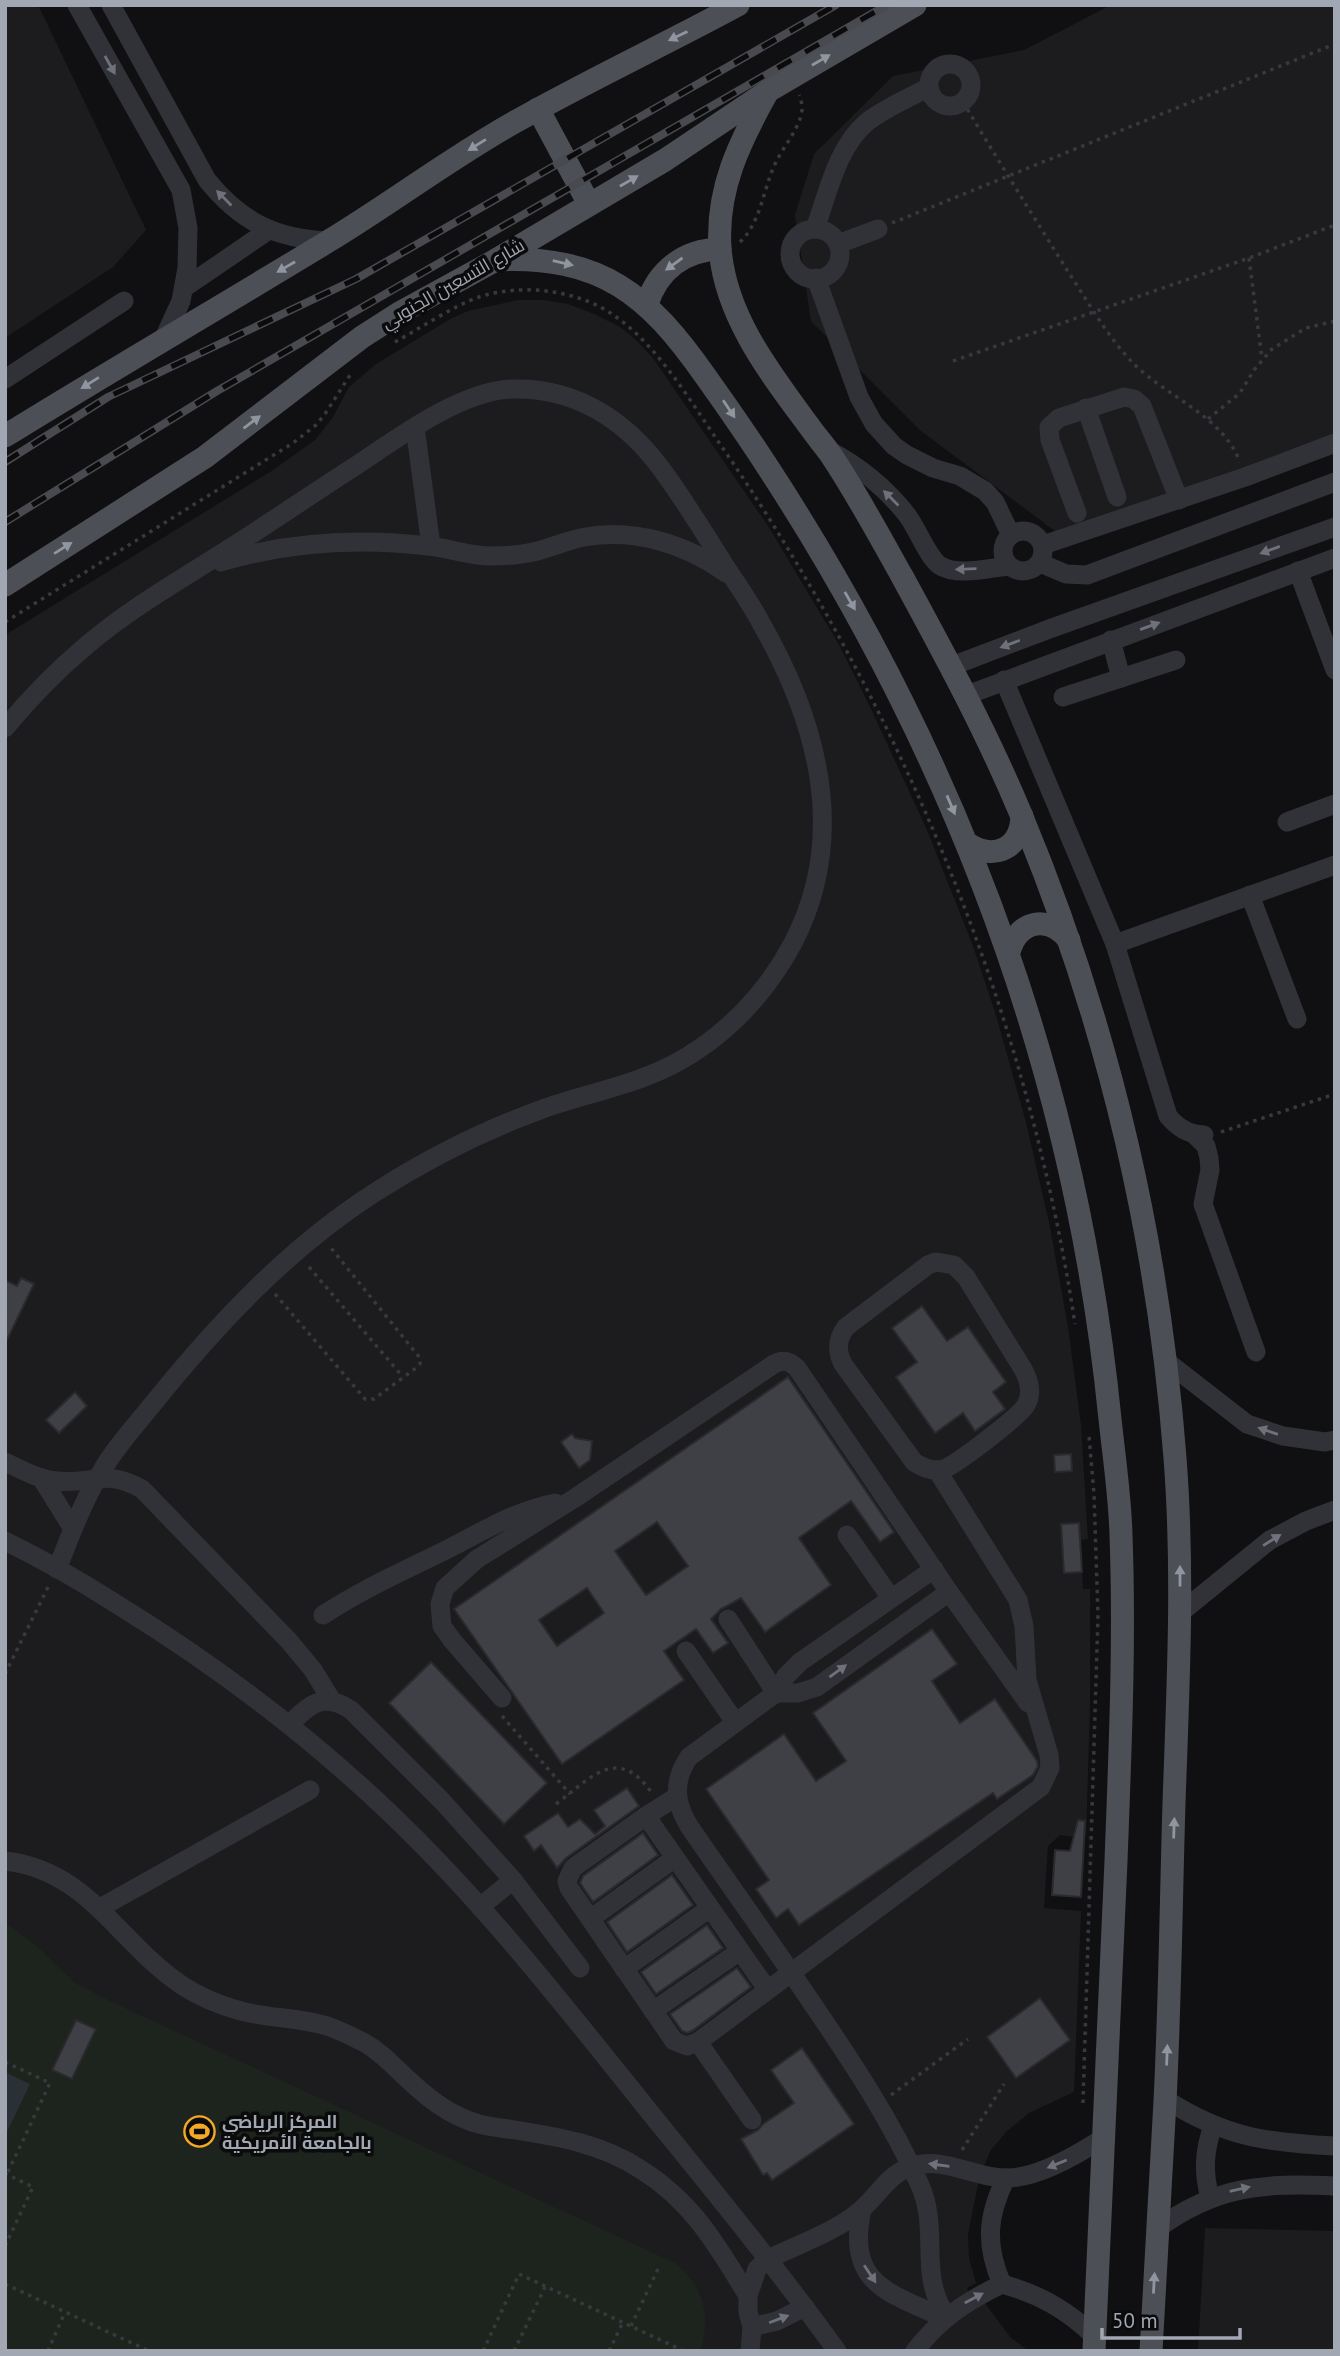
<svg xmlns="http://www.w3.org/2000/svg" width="1340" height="2356" viewBox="0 0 1340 2356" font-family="'PT Sans',Cairo,sans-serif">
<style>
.built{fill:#1c1c1f}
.green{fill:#1c241d}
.water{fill:#293137}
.building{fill:#3f4045;stroke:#2a2a2e;stroke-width:2;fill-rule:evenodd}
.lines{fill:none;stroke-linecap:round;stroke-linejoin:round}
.path{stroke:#37393e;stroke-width:3.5;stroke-dasharray:3.5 5;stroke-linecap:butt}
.minor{stroke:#313237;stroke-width:19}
.major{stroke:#4d4f56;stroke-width:23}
.rail-casing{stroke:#484a50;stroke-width:8}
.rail{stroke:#0b0b0c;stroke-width:5;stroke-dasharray:16;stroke-linecap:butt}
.oneway{fill:#9095a0}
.oneway2{fill:#6f727b}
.labels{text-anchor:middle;stroke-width:7;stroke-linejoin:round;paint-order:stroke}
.street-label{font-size:18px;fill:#a1a7b3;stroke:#0b0b0c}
.poi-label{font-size:18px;font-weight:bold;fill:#a1a7b3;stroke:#0b0b0c;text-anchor:start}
</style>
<rect width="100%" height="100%" fill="#101012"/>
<g class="built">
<polygon points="5,5 38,5 146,230 113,267 5,338"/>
<polygon points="1111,5 1335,5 1335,449 1055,531 921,431 811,321 795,215 814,154 893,76 1024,50"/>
<polygon points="518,300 544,300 568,304 594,314 620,327 635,339 653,358 770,529 838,643 871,709 927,830 973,946 995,1012 1026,1122 1050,1227 1068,1327 1081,1425 1088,1539 1080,1540 1079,1523 1061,1524 1082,1572 1083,1589 1090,1589 1090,1703 1086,1838 1060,1835 1048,1846 1044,1908 1081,1911 1074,2092 1029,2113 1006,2132 991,2150 980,2175 968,2234 969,2258 976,2283 967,2288 975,2306 984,2302 1011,2338 1029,2351 5,2351 5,635 273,470 315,440 333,417 349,387 376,364 452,318 468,311"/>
<polygon points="1205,2228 1335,2231 1335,2351 1198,2351"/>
</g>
<path class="green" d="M5 1922 40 1949 75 1983 110 2001 675 2263C703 2286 712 2316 700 2351H5Z"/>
<polygon class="water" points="5,2072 30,2084 5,2136"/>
<g class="building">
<polygon points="21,1278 34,1284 5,1344 5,1280 17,1286"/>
<polygon points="922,1306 947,1341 968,1327 1006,1382 993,1392 1005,1409 975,1431 963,1413 935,1433 896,1377 917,1362 892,1328"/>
<path d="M788 1377 894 1532 880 1542 851 1501 799 1538 831 1585 765 1632 741 1598 721 1609 711 1619 728 1643 713 1653 696 1629 664 1651 684 1680 562 1764 454 1609ZM657 1522 688 1566 646 1595 615 1551ZM587 1588 604 1613 557 1646 539 1620Z"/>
<polygon points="75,1392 87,1406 59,1433 46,1420"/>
<polygon points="572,1434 575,1438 592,1441 590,1460 579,1468 561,1442"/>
<polygon points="1071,1454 1072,1471 1055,1472 1054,1455"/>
<polygon points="1079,1523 1082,1572 1064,1573 1061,1524"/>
<polygon points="932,1629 957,1664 932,1681 960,1723 995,1699 1037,1761 1038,1766 1033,1775 997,1799 993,1793 799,1925 788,1909 776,1918 756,1889 769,1880 706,1789 784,1734 816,1781 846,1761 813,1713"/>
<polygon points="431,1662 547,1783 504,1824 389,1703"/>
<polygon points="627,1788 639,1806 566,1858 557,1868 541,1845 534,1851 524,1836 558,1813 568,1827 580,1819 595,1834 605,1826 594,1810"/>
<polygon points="1078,1820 1085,1821 1081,1897 1052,1895 1055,1850 1070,1851"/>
<polygon points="643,1833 658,1855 593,1902 580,1883 583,1876"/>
<polygon points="672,1875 693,1905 627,1952 607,1922"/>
<polygon points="707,1925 723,1948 656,1994 641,1972"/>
<polygon points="737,1968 751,1987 692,2031 687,2033 682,2031 670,2014"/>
<polygon points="1040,1998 1070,2040 1016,2078 987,2037"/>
<polygon points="76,2020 96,2029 72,2079 52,2070"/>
<polygon points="802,2048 854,2124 772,2180 767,2173 763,2175 741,2139 758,2130 763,2124 794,2103 771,2070"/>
</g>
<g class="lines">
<g class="path">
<path d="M963 102C997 159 1032 214 1067 270 1087 300 1107 336 1132 362 1166 397 1222 415 1240 462"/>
<polyline points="892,223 1335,44"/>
<path d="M740 242C761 222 763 190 775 164 783 147 796 133 801 116 803 108 802 102 799 95"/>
<polyline points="1249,258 1262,359"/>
<path d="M395 342C419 329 455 305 479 297 514 286 553 288 587 301 645 323 686 395 720 444 901 707 1027 1008 1075 1324"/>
<polyline points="953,361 1249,258 1335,225"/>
<polyline points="1208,419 1240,393 1254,370 1272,349 1306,328 1335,321"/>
<polyline points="5,622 293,443 316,425 325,414 352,372"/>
<polyline points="1221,1132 1335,1094"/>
<polyline points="309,1267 403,1377"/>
<polyline points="275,1294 365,1399 374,1399 416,1368 420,1364 420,1358 331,1248"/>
<polyline points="5,1674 49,1585"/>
<polyline points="502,1716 570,1794"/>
<path d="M556 1804C591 1778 617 1744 652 1793"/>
<polyline points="5,2062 50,2083 7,2174"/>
<polyline points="891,2095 968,2039"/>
<polyline points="1083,2103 1098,1616 1094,1494 1089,1436"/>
<polyline points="962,2150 1004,2084"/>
<polyline points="5,2246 33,2187 6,2174"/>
<polyline points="5,2284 149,2351"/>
<polyline points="631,2326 658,2269"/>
<polyline points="48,2351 65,2312"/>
<polyline points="483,2351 519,2274 684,2351"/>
<polyline points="514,2351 545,2287"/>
<polyline points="609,2351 623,2322"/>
</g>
<g class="minor">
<polyline points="77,5 181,190 188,228 187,268 181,301 164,338"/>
<path d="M111 5 207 180C241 222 276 239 329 241"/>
<circle cx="950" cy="85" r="21"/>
<path d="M815 229C828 193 837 147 867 122 885 108 909 98 929 87"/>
<circle cx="815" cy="254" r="25"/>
<polyline points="838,244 878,229"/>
<polyline points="816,278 859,397 874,424 894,446 907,455 933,468 960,476 985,491 995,502 1011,535"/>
<polyline points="184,288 269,230"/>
<polyline points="5,379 124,301"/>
<polyline points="1086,408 1117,497"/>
<polyline points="415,427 431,546"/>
<path d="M828 450C858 465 887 489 907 515 917 528 928 557 939 565 957 577 989 568 1009 566"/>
<polyline points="1077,513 1050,440 1049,427 1059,418 1124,397 1134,399 1142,406 1179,500"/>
<circle cx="1023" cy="551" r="20"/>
<polyline points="1043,545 1245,477 1335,443"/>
<path d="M221 562C288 542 358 538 428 546 449 548 469 556 491 556 505 556 520 555 533 552 551 548 567 540 585 537 634 528 686 544 726 573"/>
<polyline points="1040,563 1066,574 1087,575 1335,482"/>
<polyline points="1298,571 1335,670"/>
<polyline points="1111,640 1121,678"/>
<polyline points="952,666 1052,628 1335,527"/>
<path d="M1004 680 1115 944 1168 1116C1178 1128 1188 1134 1204 1135"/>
<polyline points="967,695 1335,558"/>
<polyline points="1063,697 1176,660"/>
<path d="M5 728C30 698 57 670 87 645 134 605 189 575 241 541 280 516 318 490 357 465 399 437 461 391 512 389 574 387 624 419 660 467 683 498 703 531 724 564 736 583 750 602 761 623 818 723 849 835 793 943 766 994 724 1038 672 1065 631 1086 584 1094 540 1110 482 1131 427 1159 374 1193 289 1248 220 1321 156 1400 137 1424 115 1447 100 1474 82 1503 70 1537 57 1569"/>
<polyline points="1287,822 1335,804"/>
<polyline points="1250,895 1297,1019"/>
<polyline points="1115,944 1335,865"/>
<polyline points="1194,1134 1206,1146 1209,1158 1210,1170 1203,1204 1256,1352"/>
<path d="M936 1262 954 1265 966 1277 1023 1369C1029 1380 1033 1393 1026 1405 1020 1416 957 1464 944 1469 933 1472 923 1468 914 1462L843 1364C836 1350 837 1339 846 1327L928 1265Z"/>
<polyline points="1166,1361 1247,1424 1283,1436 1325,1442 1335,1440"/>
<path d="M5 1462C22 1470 38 1479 56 1481 93 1485 104 1468 142 1489L289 1641 313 1670 332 1701"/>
<polyline points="42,1479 73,1529"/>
<polyline points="847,1535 891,1598"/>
<path d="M5 1541C44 1560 82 1582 118 1605 233 1676 341 1760 435 1858 511 1937 579 2024 648 2110 712 2189 777 2268 837 2351"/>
<path d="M934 1569 800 1662 786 1676 776 1693 689 1757C673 1781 674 1801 689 1826 731 1887 775 1948 816 2009 854 2065 891 2121 919 2183 941 2230 917 2271 946 2316"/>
<polyline points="1180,1613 1270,1540 1306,1521 1335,1510"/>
<path d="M323 1615C361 1590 401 1572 442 1552 478 1534 514 1511 555 1503"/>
<polyline points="728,1619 776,1693"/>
<polyline points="686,1651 735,1722"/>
<polyline points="776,1693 798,1693 817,1687 949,1592"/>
<path d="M502 1698 452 1640 442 1626 440 1604 445 1588 477 1559 575 1498 774 1364C783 1359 790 1361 797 1368L949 1592 1028 1703"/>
<path d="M289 1725C309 1705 323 1691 351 1710L442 1801 513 1880 580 1968"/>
<polyline points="676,1797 646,1816 573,1868 567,1881 569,1888 674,2041 687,2046 698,2042 1041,1787 1050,1768 1049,1755 1027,1680 1024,1626 1018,1600 937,1470"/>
<polyline points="646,1816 767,1989"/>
<path d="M5 1861C89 1870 120 1945 183 1986 200 1997 222 2006 241 2011 270 2019 301 2017 330 2027 341 2031 353 2037 363 2042 382 2052 396 2069 412 2083 431 2101 453 2117 479 2124 490 2127 503 2128 515 2130 559 2137 602 2144 640 2169 692 2201 717 2245 748 2296"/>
<polyline points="480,1907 513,1880"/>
<polyline points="100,1908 310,1790"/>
<polyline points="590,1919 675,1858"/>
<polyline points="624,1969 710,1908"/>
<polyline points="653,2011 740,1951"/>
<polyline points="698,2042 752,2120"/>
<path d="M1165 2099C1224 2137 1267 2143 1335 2146"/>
<path d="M1210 2198C1203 2172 1204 2151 1213 2126"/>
<path d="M862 2209C846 2284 887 2292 944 2318"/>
<path d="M1157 2229C1217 2185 1263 2183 1335 2186"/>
<path d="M1002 2284C985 2245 987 2216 1006 2178"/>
<polyline points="752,2327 777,2321 805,2307"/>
<path d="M750 2351 752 2327 748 2312V2296L757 2269 768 2259C797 2245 838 2231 862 2209 879 2194 888 2175 910 2167 942 2155 973 2178 1005 2178 1036 2179 1077 2155 1103 2138"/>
<path d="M915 2351C939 2319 967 2301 1002 2284 1039 2294 1067 2310 1094 2336"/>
</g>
<g class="major">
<path d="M768 91C740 141 716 189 720 248 725 316 770 373 809 426 816 436 824 445 831 455 857 494 880 537 903 578 945 655 986 731 1020 812 1106 1018 1158 1236 1175 1458 1184 1573 1178 1688 1174 1803 1171 1902 1170 2002 1165 2101 1161 2184 1155 2267 1151 2351"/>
<polyline points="538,109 589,204"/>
<path d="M496 260C601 255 648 294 706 377 731 412 755 447 778 483 962 770 1076 1079 1110 1419 1114 1457 1120 1496 1121 1535 1125 1644 1120 1753 1116 1861 1109 2025 1101 2188 1094 2351"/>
<path d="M647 304C658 270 684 250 720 249"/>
<path d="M5 436C112 370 220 307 327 242 390 204 449 159 513 123 587 81 664 45 738 5"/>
<polyline points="5,585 205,457 362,337 401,312 496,260 665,160 768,91 915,5"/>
<path d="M968 844C995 861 1021 848 1022 816"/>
<path d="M1009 952C1018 920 1049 914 1069 940"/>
</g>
<defs>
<g id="rail">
<polyline points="5,462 108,397 356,279 836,5"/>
<polyline points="5,522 217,391 887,5"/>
</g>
</defs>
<use href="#rail" class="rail-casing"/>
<use href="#rail" class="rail"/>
</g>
<defs><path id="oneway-solid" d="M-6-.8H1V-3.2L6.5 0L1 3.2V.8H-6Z" transform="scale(1.75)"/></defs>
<g class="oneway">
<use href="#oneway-solid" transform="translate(678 36) rotate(154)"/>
<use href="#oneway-solid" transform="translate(821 60) rotate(-30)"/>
<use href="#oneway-solid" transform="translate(477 145) rotate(148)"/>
<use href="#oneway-solid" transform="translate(629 181) rotate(-30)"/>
<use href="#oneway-solid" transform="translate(563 263) rotate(13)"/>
<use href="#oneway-solid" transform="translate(674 264) rotate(144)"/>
<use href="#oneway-solid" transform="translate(286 267) rotate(150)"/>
<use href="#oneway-solid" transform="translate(90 383) rotate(148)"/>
<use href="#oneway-solid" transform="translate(729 409) rotate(56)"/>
<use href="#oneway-solid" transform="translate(252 422) rotate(-37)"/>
<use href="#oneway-solid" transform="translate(63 548) rotate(-32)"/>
<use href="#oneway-solid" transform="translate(850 601) rotate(60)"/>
<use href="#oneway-solid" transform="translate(951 805) rotate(67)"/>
<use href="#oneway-solid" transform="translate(1180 1576) rotate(-90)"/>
<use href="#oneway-solid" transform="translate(1174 1828) rotate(-88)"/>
<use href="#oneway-solid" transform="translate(1167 2055) rotate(-88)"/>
<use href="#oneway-solid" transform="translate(1154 2283) rotate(-87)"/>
</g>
<g class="oneway2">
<use href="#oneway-solid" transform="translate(110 65) rotate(61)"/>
<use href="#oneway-solid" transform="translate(224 198) rotate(-135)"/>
<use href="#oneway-solid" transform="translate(891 498) rotate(-135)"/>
<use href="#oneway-solid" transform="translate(1270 550) rotate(160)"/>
<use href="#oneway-solid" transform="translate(966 569) rotate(178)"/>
<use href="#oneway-solid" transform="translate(1150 626) rotate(-20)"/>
<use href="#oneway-solid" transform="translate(1010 644) rotate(159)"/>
<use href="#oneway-solid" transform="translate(1268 1431) rotate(-161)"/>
<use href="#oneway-solid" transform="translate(1272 1540) rotate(-32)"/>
<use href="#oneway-solid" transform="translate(838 1671) rotate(-36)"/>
<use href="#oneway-solid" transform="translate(1057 2164) rotate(158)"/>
<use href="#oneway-solid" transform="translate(939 2165) rotate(-172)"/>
<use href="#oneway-solid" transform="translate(1240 2189) rotate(-13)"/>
<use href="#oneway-solid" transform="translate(870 2274) rotate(56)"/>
<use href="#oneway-solid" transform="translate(974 2298) rotate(-28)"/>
<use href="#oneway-solid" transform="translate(779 2319) rotate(-21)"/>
</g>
<defs>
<symbol id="stadium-ring" viewBox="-11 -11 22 22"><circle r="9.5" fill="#0b0b0c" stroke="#f4a826" stroke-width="1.5"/><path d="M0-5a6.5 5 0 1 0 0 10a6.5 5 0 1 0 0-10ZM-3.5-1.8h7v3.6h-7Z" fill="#f4a826"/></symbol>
</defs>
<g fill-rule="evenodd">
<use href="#stadium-ring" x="182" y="2114" width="35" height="35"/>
</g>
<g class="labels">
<g class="street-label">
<text transform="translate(453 284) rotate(-30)" y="6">شارع التسعين الجنوبي</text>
</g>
<g class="poi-label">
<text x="222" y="2128">المركز الرياضي<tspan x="222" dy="21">بالجامعة الأمريكية</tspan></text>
</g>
</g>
<rect width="1340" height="2356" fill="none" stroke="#a1a7b3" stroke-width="14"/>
<path d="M1102 2328v10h138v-10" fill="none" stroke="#a1a7b3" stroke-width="3.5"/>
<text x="1112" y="2328" font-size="21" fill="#a1a7b3" stroke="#0b0b0c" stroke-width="5" paint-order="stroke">50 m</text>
</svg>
